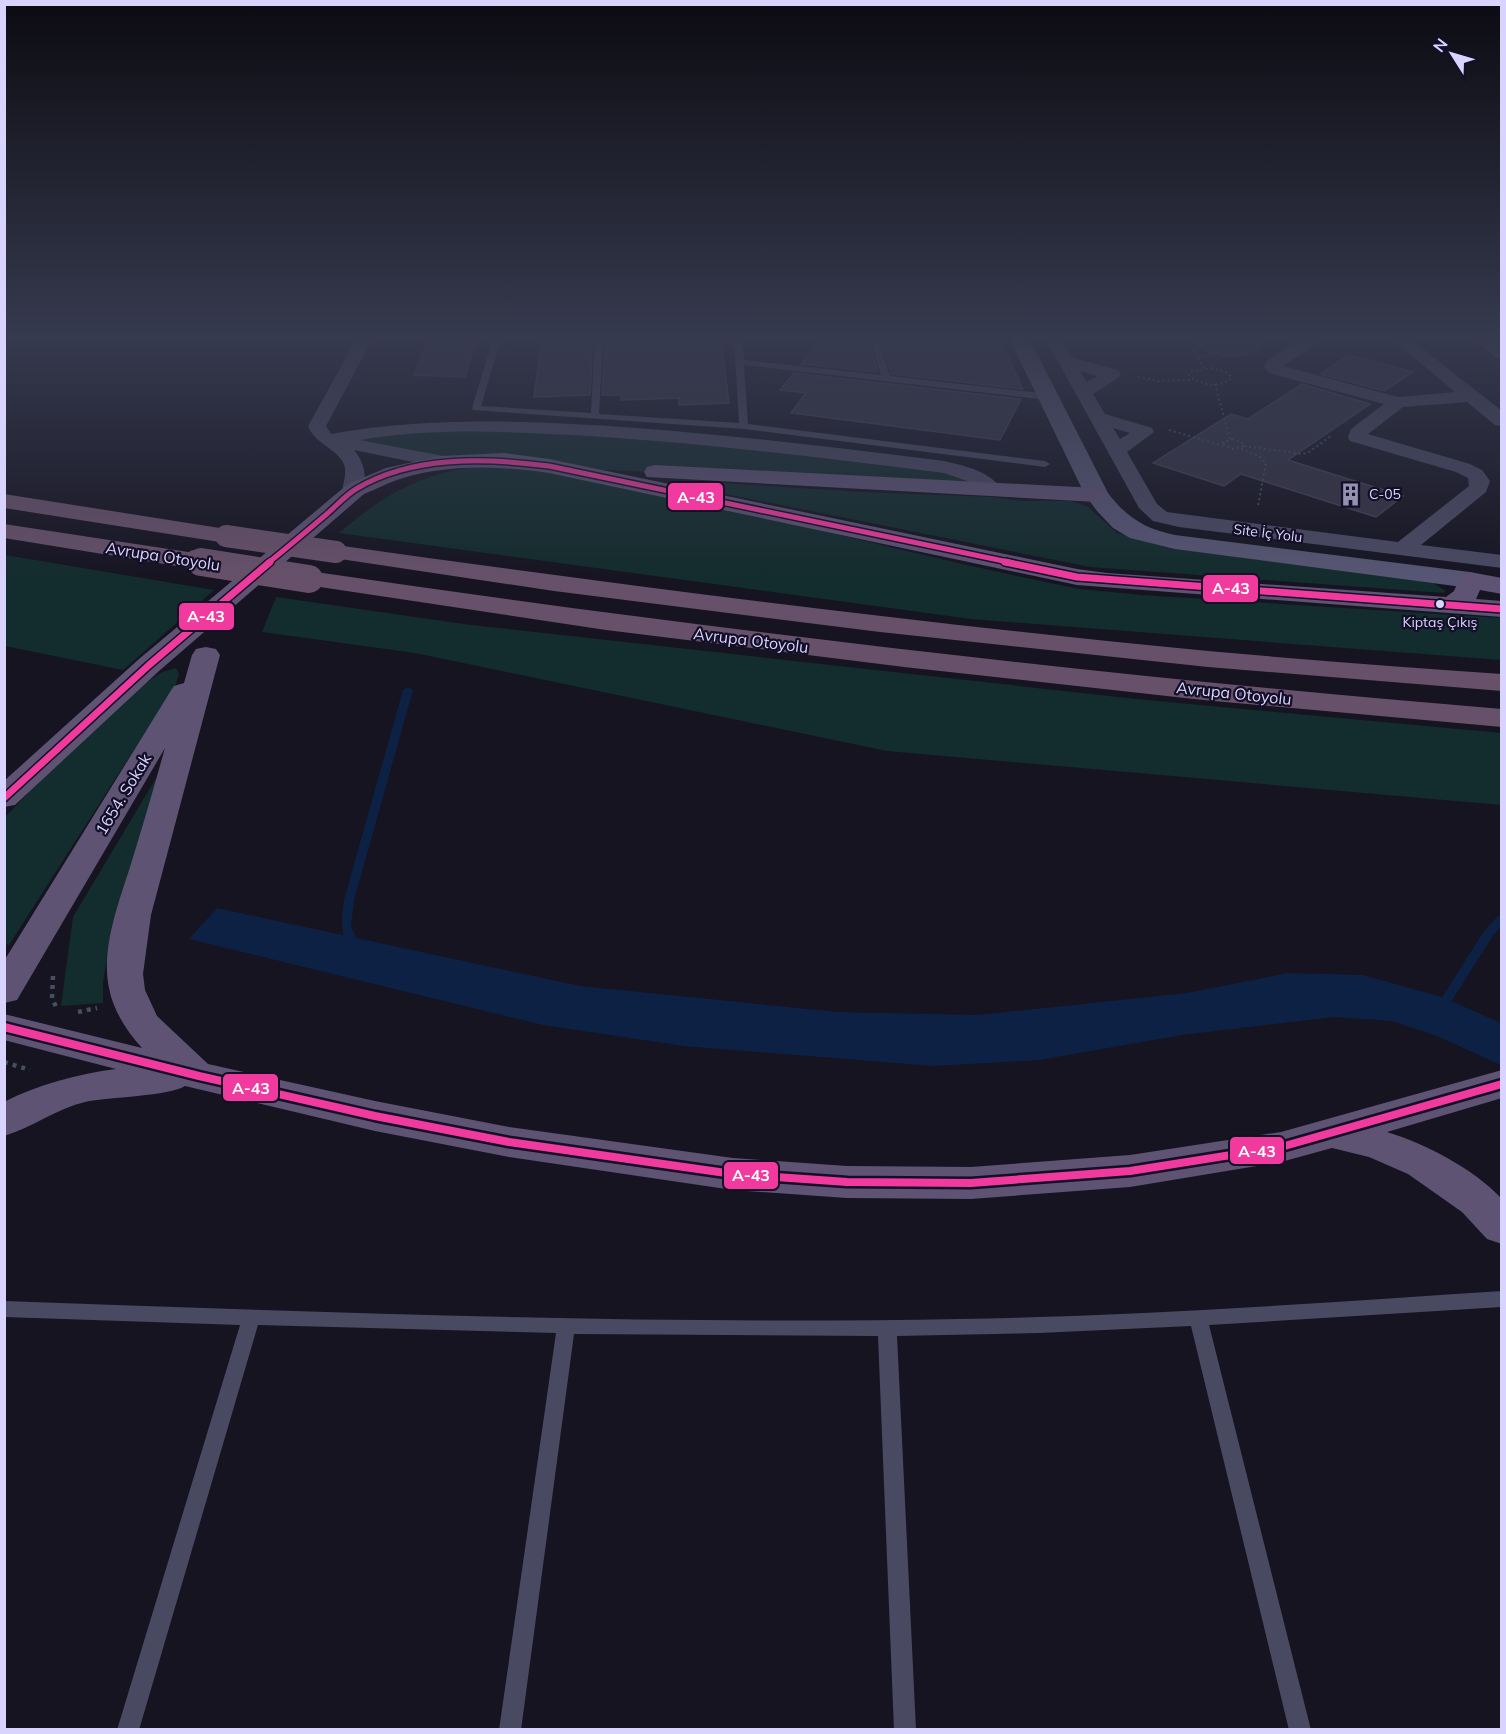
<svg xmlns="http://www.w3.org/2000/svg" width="1506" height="1734" viewBox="0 0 1506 1734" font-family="Mulish,sans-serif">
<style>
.green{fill:#132c2d}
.water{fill:#0d2144}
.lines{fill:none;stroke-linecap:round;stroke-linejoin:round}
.stream{fill:#0d2144;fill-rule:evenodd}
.building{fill:#343243;stroke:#433f54;stroke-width:1.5}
.path-far1{stroke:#44505f;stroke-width:2;stroke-dasharray:2 3;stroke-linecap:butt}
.path{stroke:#44505f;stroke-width:4.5;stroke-dasharray:4 5;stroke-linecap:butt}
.lane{fill:#4a4962;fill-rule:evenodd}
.street{fill:#4a4962;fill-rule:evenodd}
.secondary{fill:#575674;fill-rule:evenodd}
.primary{fill:#5e5373;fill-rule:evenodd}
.highway{fill:#67516a;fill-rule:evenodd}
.highway-bridge-far1{stroke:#67516a;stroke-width:22}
.highway-bridge{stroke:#67516a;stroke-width:28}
.bus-1-far2-casing{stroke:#130f26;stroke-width:8}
.bus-1-far1-casing{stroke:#130f26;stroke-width:10}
.bus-1-casing{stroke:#130f26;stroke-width:13}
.bus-1-far2{stroke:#f13a9d;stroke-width:5}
.bus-1-far1{stroke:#f13a9d;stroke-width:7}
.bus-1{stroke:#f13a9d;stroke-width:8}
.bus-dot{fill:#d9d4ff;stroke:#130f26;stroke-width:2}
.labels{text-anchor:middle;stroke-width:4.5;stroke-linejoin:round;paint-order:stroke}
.far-poi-label{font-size:14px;fill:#d9d4ff;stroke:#130f26;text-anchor:start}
.far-street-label{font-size:14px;fill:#d9d4ff;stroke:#130f26}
.bus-label{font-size:14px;fill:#d9d4ff;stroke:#130f26}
.street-label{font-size:16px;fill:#d9d4ff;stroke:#130f26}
.line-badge{stroke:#130f26;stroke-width:2}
.badge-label{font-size:16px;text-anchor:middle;font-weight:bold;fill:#fff}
</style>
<rect width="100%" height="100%" fill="#161421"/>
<g class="green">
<path d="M1195 338H1253L1262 344V348C1249 363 1205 359 1194 342Z"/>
<polygon points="515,427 946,468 993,491 461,462 328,440 368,431"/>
<path d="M502 465C697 494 887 551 1080 589L1142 595 1501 618V660L971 619 339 533C390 489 434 467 502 465Z"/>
<polygon points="676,482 707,482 862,492 991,497 1021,501 1071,501 1088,507 1117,533 1179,549 1433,583 1446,591 1443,593 1090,567 676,484"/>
<polygon points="4,555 5,555 214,590 123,670 5,646"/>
<polygon points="276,597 471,625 1136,699 1501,733 1501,805 887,751 415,653 262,632"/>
<polygon points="176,668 179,674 176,684 9,945 4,944 4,818 41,780 144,684 162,672"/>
<polygon points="161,770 109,946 103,982 103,1003 61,1006 73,917"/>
</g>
<polygon class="water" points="217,908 580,986 837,1012 977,1015 1187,993 1288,973 1363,975 1442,997 1501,1023 1501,1065 1437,1036 1392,1021 1334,1017 1182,1035 1039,1060 933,1066 684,1046 543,1025 189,939"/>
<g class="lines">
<g class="stream">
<path d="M408 687 413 690 354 900 351 927 361 947 355 951C338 943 342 915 344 900L403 690Z"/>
<polygon points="1498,916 1502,916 1502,926 1492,937 1444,1013 1436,1013 1434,1010 1436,1007 1484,931"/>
</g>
</g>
<g class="building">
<polygon points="429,338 477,338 465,377 414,375"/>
<polygon points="542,338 593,338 590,395 534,397"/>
<polygon points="605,338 721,338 729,403 679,405 679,398 621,400 621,395 602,395"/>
<polygon points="822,338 868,338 878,372 801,364"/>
<polygon points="880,338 999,338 1023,389 892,374"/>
<polygon points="1349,355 1413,372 1384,391 1320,374"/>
<polygon points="794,373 1021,399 1000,440 791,413 806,393 780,390"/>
<polygon points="1302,384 1370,404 1288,460 1403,496 1376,517 1241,474 1224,486 1153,463 1231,414 1248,419"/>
</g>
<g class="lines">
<g class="path-far1">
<polyline points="1179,338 1198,343"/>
<path d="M1201 338 1199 343C1214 357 1233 357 1252 353"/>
<polyline points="1249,338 1259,346"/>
<polyline points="1201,347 1192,349 1204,368"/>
<polyline points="1199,358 1214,353"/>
<path d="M1211 368 1228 373 1232 378C1219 388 1201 386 1189 375L1190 372Z"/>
<polyline points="1138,377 1158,381 1193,380"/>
<polyline points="1215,384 1230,439"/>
<polyline points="1169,430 1223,446"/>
<polygon points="1232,439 1241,442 1244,446 1233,449 1221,443"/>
<polyline points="1244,446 1301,454 1309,452 1331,436"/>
<polyline points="1241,449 1259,456 1266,463 1258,506"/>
</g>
<g class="path">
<polyline points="53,976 52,998 57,1009"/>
<polyline points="78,1012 97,1008"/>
<polyline points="4,1062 30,1070"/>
</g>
<g class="lane">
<polygon points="493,338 501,338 481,406 591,413 595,338 603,338 599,414 739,423 734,338 742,338 744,360 881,375 870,338 878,338 890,376 1048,394 1052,397 1048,400 744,365 748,424 1045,461 1050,464 1045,467 744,429 473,410 472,408"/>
<path d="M1502 1291V1307L1209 1325 1311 1730H1289L1191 1326 1039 1333 897 1336 916 1730H894L878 1336 574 1334 521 1730H499L556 1333 258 1325 139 1730H117L240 1325 4 1317V1301C323 1312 642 1325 960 1319 1141 1316 1321 1303 1502 1291Z"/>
</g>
<g class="street">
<path d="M357 338H373L326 426 331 434C432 416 534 421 636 428 739 436 841 448 944 461 966 466 990 471 1003 491L1000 495H986L970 482 944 473C827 458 709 444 591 436 514 432 436 427 360 440L448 457 455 459 458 463 455 467 448 469 354 450C365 463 369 481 359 496H345L342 492C343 484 346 476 345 468 343 451 315 445 308 426Z"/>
<path d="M1045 338H1061L1073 358 1118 370 1121 374 1118 378 1093 394 1105 414 1152 428 1154 432 1127 452 1157 504 1167 512 1398 542 1469 486 1468 478 1456 472 1350 441 1348 437 1351 429 1384 404 1269 373 1264 367 1268 360 1293 344 1286 338H1309L1314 343 1312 347 1283 366 1398 397 1455 392 1391 338H1409L1502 411V426L1495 425 1467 402 1403 407 1368 434 1470 464 1482 470 1490 481 1486 492 1421 545 1502 555V568L1179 527 1153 521 1139 508ZM1080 371 1098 376 1087 382ZM1113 428 1130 433 1120 439Z"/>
<polygon points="1472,338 1491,338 1502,346 1502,359 1496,358"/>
</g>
<path class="secondary" d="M1009 338H1029L1108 493C1126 517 1145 529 1175 535L1470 572 1479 575 1483 580 1479 585 1470 588 1175 549 1130 538 1113 528 1097 511 1085 495Z"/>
<g class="primary">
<path d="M505 453 549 459 1077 569 1107 573 1446 597 1454 591 1461 575 1470 572 1502 578V594L1480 590 1476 599 1502 601V617L1077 585 549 473C500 466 451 464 403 478 389 482 377 489 364 494L159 671 15 805 4 807V781L139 659 348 484 386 468 440 456Z"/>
<polygon points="655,465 1097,488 1105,490 1109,495 1105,500 1097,502 647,477 644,472 647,467"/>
<path d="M206 647 216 649 220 655 151 915 143 974 145 990 157 1016 208 1064 375 1101 509 1127 733 1158 847 1166 971 1167 1130 1155 1281 1132 1502 1070V1098L1387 1132C1426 1144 1474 1169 1502 1199V1244L1487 1239 1462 1212 1408 1174 1369 1157 1332 1148 1281 1162 1130 1187 971 1199 847 1198 733 1190 509 1157 375 1131 185 1086C170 1096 108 1097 85 1102 56 1109 33 1127 4 1136V1102C39 1084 78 1074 116 1069L4 1040V1014L142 1048C127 1032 113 1010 109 988 100 945 122 895 134 854 145 819 155 783 165 748L17 1000 4 1003V961L170 692 174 686 184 683 192 655 196 649Z"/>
</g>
<g class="highway">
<polygon points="4,494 226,529 235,531 238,536 235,541 226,543 4,508"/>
<polygon points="4,524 195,553 204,556 208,561 204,566 195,569 4,538"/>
<path d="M336 545C626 586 916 623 1208 651 1306 660 1404 667 1502 674V691L1208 667 880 632 554 591 327 557 324 552 327 547Z"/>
<path d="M309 571C705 629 1102 676 1502 709V727L1203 700 904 667 606 630 300 584 296 579 300 574Z"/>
</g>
<g class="highway-bridge-far1">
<polyline points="226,536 336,552"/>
<polyline points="195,561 211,563"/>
</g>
<polyline class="highway-bridge" points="201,562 309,579"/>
<defs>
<path id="bus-1-far2" d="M268 563C288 547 308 530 328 513 337 505 346 495 356 489 412 455 487 458 549 466L1013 563"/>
<g id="bus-1-far1">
<polyline points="1005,562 1077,577 1502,609"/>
<polyline points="4,798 149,665 270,562"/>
</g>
<polyline id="bus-1" points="4,1027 199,1076 375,1116 509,1142 733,1174 847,1182 971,1183 1130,1171 1281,1147 1502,1084"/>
</defs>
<use href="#bus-1-far2" class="bus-1-far2-casing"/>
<use href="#bus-1-far1" class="bus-1-far1-casing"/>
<use href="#bus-1" class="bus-1-casing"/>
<use href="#bus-1-far2" class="bus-1-far2"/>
<use href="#bus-1-far1" class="bus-1-far1"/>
<use href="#bus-1" class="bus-1"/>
</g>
<linearGradient id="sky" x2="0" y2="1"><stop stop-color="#0c0b12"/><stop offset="0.58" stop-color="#363a4e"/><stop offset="1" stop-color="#363a4e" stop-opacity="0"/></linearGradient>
<rect width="1506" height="581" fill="url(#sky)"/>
<defs>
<symbol id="building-bare" viewBox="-9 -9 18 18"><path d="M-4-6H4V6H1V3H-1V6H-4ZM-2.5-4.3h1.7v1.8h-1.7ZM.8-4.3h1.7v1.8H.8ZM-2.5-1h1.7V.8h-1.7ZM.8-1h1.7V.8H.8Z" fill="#9591b1" stroke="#130f26" stroke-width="2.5" paint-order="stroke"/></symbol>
</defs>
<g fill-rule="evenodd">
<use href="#building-bare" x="1334" y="478" width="33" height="33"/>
</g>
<circle class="bus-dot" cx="1440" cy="604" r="5"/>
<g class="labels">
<g class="far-poi-label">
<text x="1369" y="499">C-05</text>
</g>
<g class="far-street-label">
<text transform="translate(1268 533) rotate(7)" y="5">Site İç Yolu</text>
</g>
<g class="bus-label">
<text x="1440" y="627">Kiptaş Çıkış</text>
</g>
<g class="street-label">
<text transform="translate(163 556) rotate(9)" y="6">Avrupa Otoyolu</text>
<text transform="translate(751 640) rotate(7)" y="6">Avrupa Otoyolu</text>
<text transform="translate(1234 693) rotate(6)" y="6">Avrupa Otoyolu</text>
<text transform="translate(123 794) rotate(-59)" y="6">1654. Sokak</text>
</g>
</g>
<g class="line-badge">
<rect x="667" y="482" width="57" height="29" rx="6" fill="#f13a9d"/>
<rect x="1202" y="574" width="57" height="29" rx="6" fill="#f13a9d"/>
<rect x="178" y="602" width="57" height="29" rx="6" fill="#f13a9d"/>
<rect x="222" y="1073" width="57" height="29" rx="6" fill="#f13a9d"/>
<rect x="1229" y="1136" width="56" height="29" rx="6" fill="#f13a9d"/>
<rect x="723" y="1161" width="56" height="29" rx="6" fill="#f13a9d"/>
</g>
<g class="badge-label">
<text x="696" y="503">A-43</text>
<text x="1231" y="594">A-43</text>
<text x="206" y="622">A-43</text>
<text x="251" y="1094">A-43</text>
<text x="1257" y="1157">A-43</text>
<text x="751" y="1181">A-43</text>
</g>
<rect width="1506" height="1734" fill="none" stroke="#d9d4ff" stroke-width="12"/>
<g transform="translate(1452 54) rotate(307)" stroke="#130f26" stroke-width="4.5" paint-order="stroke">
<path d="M0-4.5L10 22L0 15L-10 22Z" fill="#d9d4ff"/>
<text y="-9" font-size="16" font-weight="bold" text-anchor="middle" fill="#d9d4ff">N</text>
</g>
</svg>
